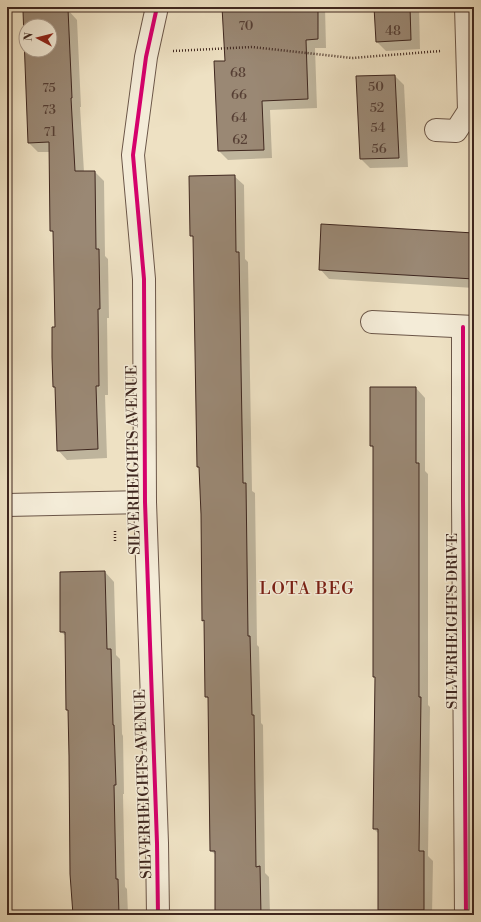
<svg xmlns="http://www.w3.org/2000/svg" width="481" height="922" viewBox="0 0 481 922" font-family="'Libre Bodoni',serif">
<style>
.shadow{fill:#0003;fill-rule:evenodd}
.building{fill:#9a8874;stroke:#3f271f;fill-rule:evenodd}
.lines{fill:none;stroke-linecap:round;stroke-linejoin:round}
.minor-casing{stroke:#6b5648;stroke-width:24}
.path{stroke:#3f271f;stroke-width:2.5;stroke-dasharray:1 2;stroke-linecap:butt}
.minor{stroke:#f4ecd8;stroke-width:22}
.cycleway-casing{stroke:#f4ecd8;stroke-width:6}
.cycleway{stroke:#d6006c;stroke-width:4}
.labels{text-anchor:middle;stroke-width:3;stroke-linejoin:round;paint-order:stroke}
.number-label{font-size:13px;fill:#563f34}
.street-label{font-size:15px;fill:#3f271f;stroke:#f4ecd8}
.quarter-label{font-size:17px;letter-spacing:1px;fill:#7a1f14;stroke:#f4ecd8}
</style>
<rect width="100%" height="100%" fill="#eee1c3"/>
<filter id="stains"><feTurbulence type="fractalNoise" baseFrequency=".005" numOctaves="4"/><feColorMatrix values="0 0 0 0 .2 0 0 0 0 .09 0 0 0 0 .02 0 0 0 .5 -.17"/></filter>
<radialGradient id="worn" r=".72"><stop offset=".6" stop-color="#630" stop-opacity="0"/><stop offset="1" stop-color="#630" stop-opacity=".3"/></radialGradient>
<g class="shadow">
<polygon points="223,7 325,7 326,48 315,48 317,108 270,110 272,158 228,160 219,151 215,62 226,62"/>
<polygon points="376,7 419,7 420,49 386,51 377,42"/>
<path d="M68 10 77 20 81 107H80L84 172H95L104 181 105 256 108 259 109 318H107L108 395H105L107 458 67 460 58 450 56 388 54 386 56 328 54 233 51 231 50 152H38L29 143 24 12ZM26 26H50V50H26Z"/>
<polygon points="395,76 404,85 408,167 370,168 361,159 357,77"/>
<polygon points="234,176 244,185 245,259 248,262 252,491 255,493 257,645 259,647 261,723 263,725 265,873 269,877 270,915 216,915 216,855 211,851 209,699 206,697 205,622 203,620 200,469 198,467 194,238 191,235"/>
<polygon points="474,234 474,288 329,279 320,269"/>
<polygon points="416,388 425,398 425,471 428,474 428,705 430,707 428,856 433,861 432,915 378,915 379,834 374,829 376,678 374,449 371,446"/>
<polygon points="105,572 114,582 116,655 120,659 122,734 123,736 124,794 123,794 125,887 127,889 128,915 72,915 74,915 66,636 61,632"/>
<polygon points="7,694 9,696 10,719 7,719"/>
</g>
<g class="building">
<polygon points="222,7 268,7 269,10 318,10 318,39 306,40 308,99 262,101 264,150 218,151 214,61 225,61"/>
<polygon points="374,7 410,7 411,40 376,42"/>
<path d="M68 9 72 98H71L75 171H95L96 249H99L100 309H98L99 386H96L98 449 57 451 55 387H53L52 357V327H55L53 231H50L49 142 28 143 23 11ZM26 26H50V50H26Z"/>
<polygon points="395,75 399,158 360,159 356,76"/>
<polygon points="235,175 236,252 239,252 243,483 246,483 248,636 250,636 252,715 254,715 256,867 260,866 261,915 215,915 215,851 210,851 208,697 205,697 204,620 202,621 201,514 199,467 197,467 193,236 190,236 189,176"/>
<polygon points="321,224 474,233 474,279 319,270"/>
<polygon points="370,387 416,387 416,463 419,463 419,697 421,697 419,851 424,851 424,910 378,910 378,829 373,829 375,677 373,677 373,446 370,446"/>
<polygon points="105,571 107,649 111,649 113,725 114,725 116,785 114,785 116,879 118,879 119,915 73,915 70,874 69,756 68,710 66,710 65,632 60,632 60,572"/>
</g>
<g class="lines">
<defs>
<g id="minor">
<polyline points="157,7 146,57 133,155 144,279 145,502 157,843 158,915"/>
<polyline points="436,130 456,131 469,111 466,7"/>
<polyline points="372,322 474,327"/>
<polyline points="463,327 463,499 466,915"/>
<polyline points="7,505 145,502"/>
</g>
</defs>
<use href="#minor" class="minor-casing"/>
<g class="path">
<polyline points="173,51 252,47 352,58 441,51"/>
<polyline points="115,541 115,530"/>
</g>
<use href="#minor" class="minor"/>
<defs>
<g id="cycleway">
<polyline points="157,7 146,57 133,155 144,279 145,502 157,843 158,915"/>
<polyline points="463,327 463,499 466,915"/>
</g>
</defs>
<use href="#cycleway" class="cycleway-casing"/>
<use href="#cycleway" class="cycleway"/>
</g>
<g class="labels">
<g class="number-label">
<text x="246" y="30">70</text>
<text x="393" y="35">48</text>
<text x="238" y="77">68</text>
<text x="376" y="91">50</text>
<text x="49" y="92">75</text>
<text x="239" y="99">66</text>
<text x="377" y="112">52</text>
<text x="49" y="114">73</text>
<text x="239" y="122">64</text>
<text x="378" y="132">54</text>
<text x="50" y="136">71</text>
<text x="240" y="144">62</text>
<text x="379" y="153">56</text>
</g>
<g class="street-label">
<text transform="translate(133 460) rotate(-91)" y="5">SILVERHEIGHTS AVENUE</text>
<text transform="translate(452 621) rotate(-90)" y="5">SILVERHEIGHTS DRIVE</text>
<text transform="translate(143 784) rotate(-92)" y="5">SILVERHEIGHTS AVENUE</text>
</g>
<g class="quarter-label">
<text x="307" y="594">LOTA BEG</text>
</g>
</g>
<rect width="481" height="922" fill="none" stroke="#eee1c3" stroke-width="24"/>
<rect x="8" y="8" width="465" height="906" fill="none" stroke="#3f271f" stroke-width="2"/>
<rect x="12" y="12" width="457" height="898" fill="none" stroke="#3f271f"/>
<g transform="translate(38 38) rotate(277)"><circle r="19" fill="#f4ecd8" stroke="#ac9d8e"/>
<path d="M0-3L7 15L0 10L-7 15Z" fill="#8f2418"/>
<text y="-6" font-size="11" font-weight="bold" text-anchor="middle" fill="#3f271f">N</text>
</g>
<rect width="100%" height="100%" filter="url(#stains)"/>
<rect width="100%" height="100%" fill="url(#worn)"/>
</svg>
